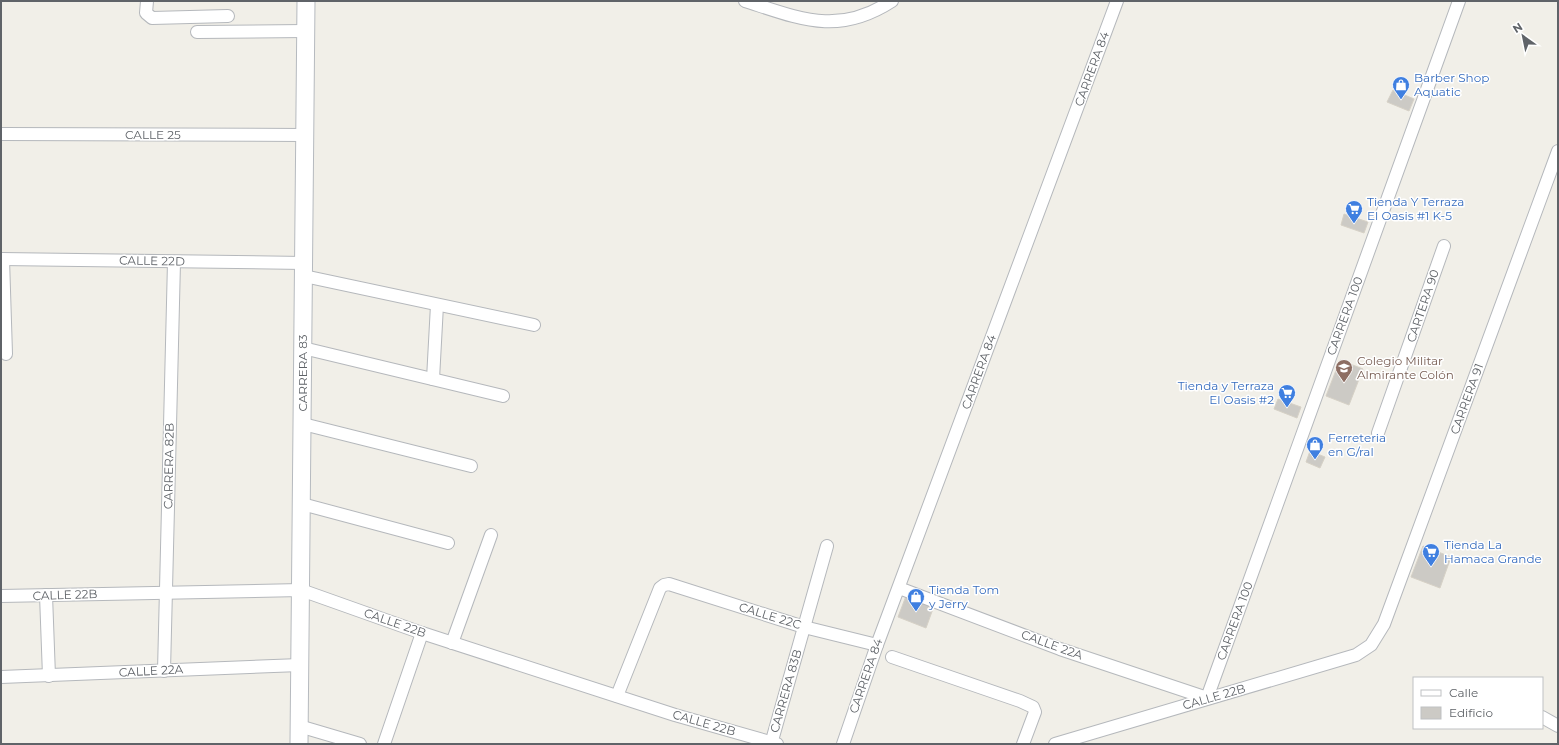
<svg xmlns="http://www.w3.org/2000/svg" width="1559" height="745" viewBox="0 0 1559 745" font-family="Montserrat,sans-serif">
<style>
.building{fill:#cccac5;stroke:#d6d1c6}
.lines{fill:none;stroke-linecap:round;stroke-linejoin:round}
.street-casing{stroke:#b5b8bc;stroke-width:14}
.secondary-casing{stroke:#b6babf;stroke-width:19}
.street{stroke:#fff;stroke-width:12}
.secondary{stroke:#fff;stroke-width:17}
.labels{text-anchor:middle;stroke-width:3;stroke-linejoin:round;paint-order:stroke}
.street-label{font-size:12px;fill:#5f6368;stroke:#fff}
.shop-label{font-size:12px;fill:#366cbe;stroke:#fff;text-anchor:start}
.education-label{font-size:12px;fill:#785e54;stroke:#fff;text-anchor:start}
</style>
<rect width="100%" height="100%" fill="#f1efe8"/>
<g class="building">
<polygon points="1393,90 1414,99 1409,111 1387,102"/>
<polygon points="1344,214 1368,222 1364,233 1341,225"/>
<polygon points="1340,360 1363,369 1349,405 1326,396"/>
<polygon points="1278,399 1301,407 1297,418 1274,409"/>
<polygon points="1310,451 1325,457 1320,468 1306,462"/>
<polygon points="1423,546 1451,557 1440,588 1411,577"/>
<polygon points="906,596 934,606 926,628 898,617"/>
</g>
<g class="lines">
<defs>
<g id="street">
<polyline points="147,1 146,13 152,18 228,16"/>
<path d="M745 1C801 19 838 36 892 1"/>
<polyline points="197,32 306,31"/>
<polyline points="1,134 305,135"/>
<polyline points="1,259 304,263"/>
<polyline points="3,259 6,354"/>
<polyline points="304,276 534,325"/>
<polyline points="303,348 503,396"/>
<polyline points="433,379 437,305"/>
<polyline points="303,424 471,466"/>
<polyline points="1378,433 1444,246"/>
<polyline points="302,504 448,543"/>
<polyline points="899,588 1060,649 1207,698 1459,1"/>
<polyline points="46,595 49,676"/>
<polyline points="1,596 301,590 422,633 675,715 777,744"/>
<polyline points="452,643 491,535"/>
<polyline points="892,657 1020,701 1033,707 1035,712 1023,744"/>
<polyline points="164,671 174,262"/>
<polyline points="1,677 300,665"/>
<polyline points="617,696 660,588 664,585 669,584 804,627 877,645"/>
<polyline points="1542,717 1558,726"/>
<polyline points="299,726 360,744"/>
<polyline points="384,744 422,633"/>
<polyline points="771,744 827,546"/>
<polyline points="843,744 877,645 1117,1"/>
<polyline points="1055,744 1356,655 1371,645 1384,624 1558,151"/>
</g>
<polyline id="secondary" points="299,744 306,1"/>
</defs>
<use href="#street" class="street-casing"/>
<use href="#secondary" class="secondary-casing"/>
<use href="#street" class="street"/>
<use href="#secondary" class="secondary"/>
</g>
<defs>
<symbol id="shop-pin" viewBox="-11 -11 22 30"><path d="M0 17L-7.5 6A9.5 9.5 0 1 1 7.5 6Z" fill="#3f7fe0" stroke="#fff"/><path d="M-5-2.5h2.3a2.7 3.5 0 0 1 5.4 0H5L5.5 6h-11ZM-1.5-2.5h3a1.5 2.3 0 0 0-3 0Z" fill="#fff"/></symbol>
<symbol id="supermarket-pin" viewBox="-11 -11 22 30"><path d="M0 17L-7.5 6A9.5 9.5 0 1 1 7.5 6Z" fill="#3f7fe0" stroke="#fff"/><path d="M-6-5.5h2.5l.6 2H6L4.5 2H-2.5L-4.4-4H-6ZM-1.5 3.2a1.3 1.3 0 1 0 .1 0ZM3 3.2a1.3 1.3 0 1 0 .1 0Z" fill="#fff"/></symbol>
<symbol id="school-pin" viewBox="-11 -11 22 30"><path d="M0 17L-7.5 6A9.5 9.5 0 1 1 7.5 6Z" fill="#8d6e63" stroke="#fff"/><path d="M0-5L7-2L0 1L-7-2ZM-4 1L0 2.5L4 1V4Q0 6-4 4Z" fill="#fff"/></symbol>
</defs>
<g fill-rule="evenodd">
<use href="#shop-pin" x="1391" y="75" width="20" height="27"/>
<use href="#supermarket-pin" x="1344" y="199" width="20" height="27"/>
<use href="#school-pin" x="1334" y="358" width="20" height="27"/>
<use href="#supermarket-pin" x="1277" y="383" width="20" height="27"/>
<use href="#shop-pin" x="1305" y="435" width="20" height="27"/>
<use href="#supermarket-pin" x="1421" y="542" width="20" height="27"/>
<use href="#shop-pin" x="906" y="587" width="20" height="27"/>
</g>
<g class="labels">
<g class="street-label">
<text transform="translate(1092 69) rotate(-70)" y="4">CARRERA 84</text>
<text x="153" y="139">CALLE 25</text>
<text transform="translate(152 261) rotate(1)" y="4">CALLE 22D</text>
<text transform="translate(1423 306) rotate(-71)" y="4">CARTERA 90</text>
<text transform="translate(1345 316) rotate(-70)" y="4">CARRERA 100</text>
<text transform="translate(979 372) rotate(-70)" y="4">CARRERA 84</text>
<text transform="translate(303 373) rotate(-90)" y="4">CARRERA 83</text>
<text transform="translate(1467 399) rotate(-70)" y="4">CARRERA 91</text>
<text transform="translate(169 466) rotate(-89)" y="4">CARRERA 82B</text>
<text transform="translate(65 595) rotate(-2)" y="4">CALLE 22B</text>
<text transform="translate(770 616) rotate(17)" y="4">CALLE 22C</text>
<text transform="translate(1235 621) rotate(-70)" y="4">CARRERA 100</text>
<text transform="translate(395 623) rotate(19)" y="4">CALLE 22B</text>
<text transform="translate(1052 645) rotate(20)" y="4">CALLE 22A</text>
<text transform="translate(151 671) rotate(-3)" y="4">CALLE 22A</text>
<text transform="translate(866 676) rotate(-71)" y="4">CARRERA 84</text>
<text transform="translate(786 691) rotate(-74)" y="4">CARRERA 83B</text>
<text transform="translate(1214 697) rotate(-16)" y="4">CALLE 22B</text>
<text transform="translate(704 723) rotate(16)" y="4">CALLE 22B</text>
</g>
<g class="shop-label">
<text x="1414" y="82">Barber Shop<tspan x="1414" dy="14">Aquatic</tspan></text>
<text x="1367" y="206">Tienda Y Terraza<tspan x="1367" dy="14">El Oasis #1 K-5</tspan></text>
<text x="1274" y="390" text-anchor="end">Tienda y Terraza<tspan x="1274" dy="14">El Oasis #2</tspan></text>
<text x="1328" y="442">Ferreteria<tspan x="1328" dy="14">en G/ral</tspan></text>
<text x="1444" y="549">Tienda La<tspan x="1444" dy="14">Hamaca Grande</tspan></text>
<text x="929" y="594">Tienda Tom<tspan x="929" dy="14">y Jerry</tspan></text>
</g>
<g class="education-label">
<text x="1357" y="365">Colegio Militar<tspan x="1357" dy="14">Almirante Colón</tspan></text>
</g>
</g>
<rect width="1559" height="745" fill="none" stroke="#5f6368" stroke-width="4"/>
<rect x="1413" y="677" width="130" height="52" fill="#ffffff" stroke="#bfc1c3"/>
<rect x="1421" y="690" width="20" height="6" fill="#ffffff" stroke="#bfc1c3"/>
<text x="1449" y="697" font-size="12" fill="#5f6368">Calle</text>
<rect x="1421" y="707" width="20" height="12" fill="#cccac5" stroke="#bfc1c3"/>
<text x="1449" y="717" font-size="12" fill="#5f6368">Edificio</text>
<g transform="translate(1523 36) rotate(327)" stroke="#ffffff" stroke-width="3" paint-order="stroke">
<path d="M0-3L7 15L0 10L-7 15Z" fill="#5f6368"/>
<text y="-6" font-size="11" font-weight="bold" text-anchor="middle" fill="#5f6368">N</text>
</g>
</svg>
